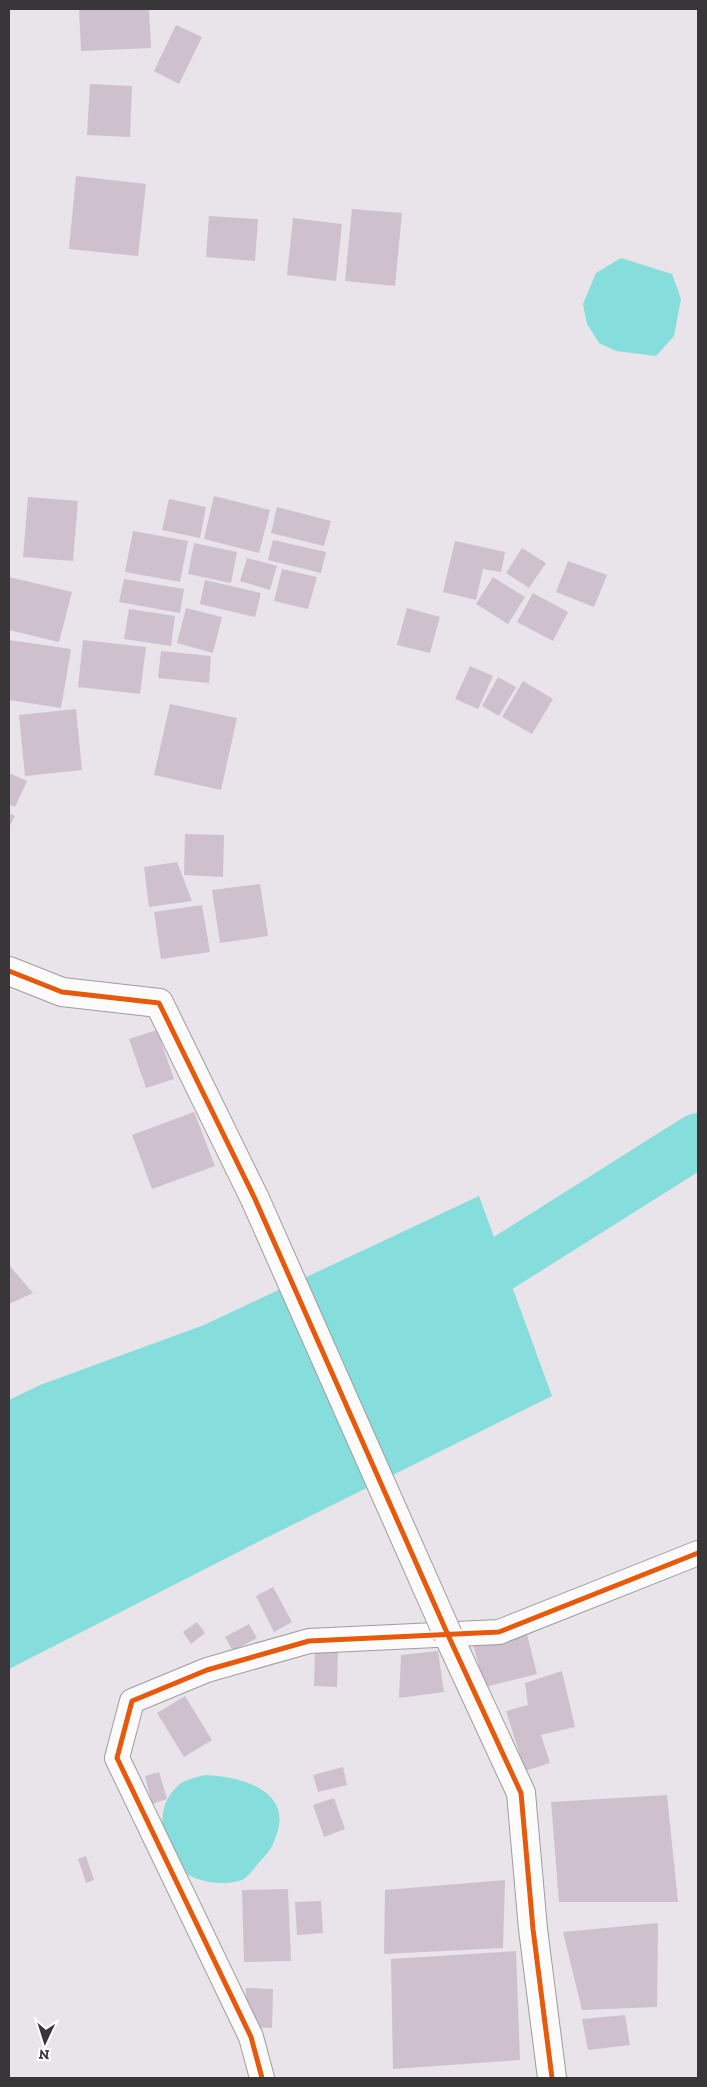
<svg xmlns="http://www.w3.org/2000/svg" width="707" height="2087" viewBox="0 0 707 2087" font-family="'Zilla Slab',serif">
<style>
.water{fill:#86dedc}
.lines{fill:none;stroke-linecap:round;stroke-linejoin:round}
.river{stroke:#86dedc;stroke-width:54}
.building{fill:#cfc0ce}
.minor-casing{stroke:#9f9b9f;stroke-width:26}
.tertiary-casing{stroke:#9f9b9f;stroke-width:30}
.minor{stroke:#fcfbfc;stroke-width:24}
.tertiary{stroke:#fcfbfc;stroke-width:28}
.tertiary-bridge-casing{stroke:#9f9b9f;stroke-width:30;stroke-linecap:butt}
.tertiary-bridge{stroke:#fcfbfc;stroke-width:28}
.cycleway-casing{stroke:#fff;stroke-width:8}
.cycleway{stroke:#e8590c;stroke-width:5}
</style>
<rect width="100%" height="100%" fill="#e9e4e9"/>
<g class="water">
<polygon points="621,258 672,274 681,299 674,336 656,356 616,351 599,343 587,324 583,304 596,273"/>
<polygon points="479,1196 552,1396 260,1541 9,1669 9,1400 40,1385 204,1325"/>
<path d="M205 1775C239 1776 294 1790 276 1836 273 1845 270 1851 263 1858 257 1864 249 1877 242 1880 216 1889 178 1878 165 1853 163 1849 163 1843 163 1838 161 1816 162 1799 180 1784 187 1779 197 1777 205 1775Z"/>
</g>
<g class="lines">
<polyline class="river" points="439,1301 503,1263 698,1140"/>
</g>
<g class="building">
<polygon points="79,9 149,9 151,48 81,51"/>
<polygon points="176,25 202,37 179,84 154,71"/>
<polygon points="90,84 132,86 130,137 87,135"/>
<polygon points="76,176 146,184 138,256 69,249"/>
<polygon points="352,209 402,213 395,286 345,281"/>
<polygon points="209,216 258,219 255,261 206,257"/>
<polygon points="293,218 342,224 336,281 287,275"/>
<polygon points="214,496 270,510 259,553 204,539"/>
<polygon points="28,497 78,501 73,561 23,557"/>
<polygon points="169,499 206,507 200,538 162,530"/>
<polygon points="277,507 331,521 324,546 271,533"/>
<polygon points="133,531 188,541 180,582 125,572"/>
<polygon points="273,540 326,552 321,573 268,560"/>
<polygon points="455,541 505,552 501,572 483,569 476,600 443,592"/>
<polygon points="194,543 237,552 231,583 188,574"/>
<polygon points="522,548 546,563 529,588 506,573"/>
<polygon points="247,558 277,566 270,590 240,581"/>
<polygon points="568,561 607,575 594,607 556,592"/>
<polygon points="282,569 317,577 308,609 274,601"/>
<polygon points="9,577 72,592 59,642 9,630"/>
<polygon points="493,577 525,597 508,624 476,604"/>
<polygon points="124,579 184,589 180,613 119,602"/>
<polygon points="205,580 261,593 255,617 200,604"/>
<polygon points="533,593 568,612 553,641 517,622"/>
<polygon points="186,608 222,617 213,653 177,643"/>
<polygon points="407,608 440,617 430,653 397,645"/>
<polygon points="129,609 175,616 171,646 124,639"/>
<polygon points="9,640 71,649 61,708 9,700"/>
<polygon points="83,640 146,647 140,694 78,687"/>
<polygon points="161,651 211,656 209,683 158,678"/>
<polygon points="470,666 493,676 478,709 455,699"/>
<polygon points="498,677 516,687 499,716 482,706"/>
<polygon points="523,681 553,699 532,734 502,717"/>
<polygon points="170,704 237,718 221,790 154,775"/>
<polygon points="76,709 82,770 25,776 19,715"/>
<polygon points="9,773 27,781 15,807 9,804"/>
<polygon points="9,813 15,816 9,827"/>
<polygon points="185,834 224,835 223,877 184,875"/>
<polygon points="177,862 192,901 149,907 144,867"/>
<polygon points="260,884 268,936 220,943 212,890"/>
<polygon points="202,905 210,952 161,959 154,912"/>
<polygon points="157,1030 174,1079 146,1088 129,1039"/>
<polygon points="194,1112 215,1166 152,1189 132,1135"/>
<polygon points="9,1265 33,1293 9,1304"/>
<polygon points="273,1587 292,1622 274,1632 256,1596"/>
<polygon points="197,1622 205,1633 191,1644 183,1632"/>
<polygon points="249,1624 257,1638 233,1651 225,1637"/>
<polygon points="526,1630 537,1674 485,1687 473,1645"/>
<polygon points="315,1649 338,1651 337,1687 314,1686"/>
<polygon points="438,1651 444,1692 399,1698 401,1655"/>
<polygon points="562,1671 575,1727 541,1735 550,1763 525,1771 506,1711 528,1705 525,1683"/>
<polygon points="185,1696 212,1740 184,1757 157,1713"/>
<polygon points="343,1767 347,1785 318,1792 313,1775"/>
<polygon points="159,1772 167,1799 152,1804 145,1776"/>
<polygon points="667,1795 678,1902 559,1902 551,1802"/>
<polygon points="334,1798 345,1829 324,1837 313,1805"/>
<polygon points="86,1856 94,1880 86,1883 78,1859"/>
<polygon points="505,1880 503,1948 384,1954 385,1890"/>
<polygon points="288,1889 291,1961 244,1962 242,1890"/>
<polygon points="321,1901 323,1933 297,1935 295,1902"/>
<polygon points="658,1923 657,2007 582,2010 563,1932"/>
<polygon points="516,1951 520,2060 393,2069 391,1959"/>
<polygon points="246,1988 273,1989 272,2028 245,2027"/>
<polygon points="625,2015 630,2045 588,2050 582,2019"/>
</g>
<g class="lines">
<defs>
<polyline id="minor" points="262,2078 251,2037 117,1758 132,1701 207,1670 309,1641 499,1632 698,1553"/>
<g id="tertiary">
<polyline points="9,971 62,992 159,1003 255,1199"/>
<polyline points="448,1635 521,1793 533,1929 552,2078"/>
</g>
</defs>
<use href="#minor" class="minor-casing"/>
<use href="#tertiary" class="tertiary-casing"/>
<use href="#minor" class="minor"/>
<use href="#tertiary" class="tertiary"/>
<defs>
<polyline id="tertiary-bridge" points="255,1199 448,1635"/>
</defs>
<use href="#tertiary-bridge" class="tertiary-bridge-casing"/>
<use href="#tertiary-bridge" class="tertiary-bridge"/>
<defs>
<g id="cycleway">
<polyline points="9,971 62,992 159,1003 255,1199 448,1635 521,1793 533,1929 552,2078"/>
<polyline points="262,2078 251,2037 117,1758 132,1701 207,1670 309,1641 499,1632 698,1553"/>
</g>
</defs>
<use href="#cycleway" class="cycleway-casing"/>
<use href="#cycleway" class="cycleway"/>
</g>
<rect width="707" height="2087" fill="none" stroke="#393639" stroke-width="20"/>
<g transform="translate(45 2042) rotate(184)" stroke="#ffffff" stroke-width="4" paint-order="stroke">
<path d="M0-4L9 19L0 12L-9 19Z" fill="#393639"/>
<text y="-8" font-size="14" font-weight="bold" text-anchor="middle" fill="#393639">N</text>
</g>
</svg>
